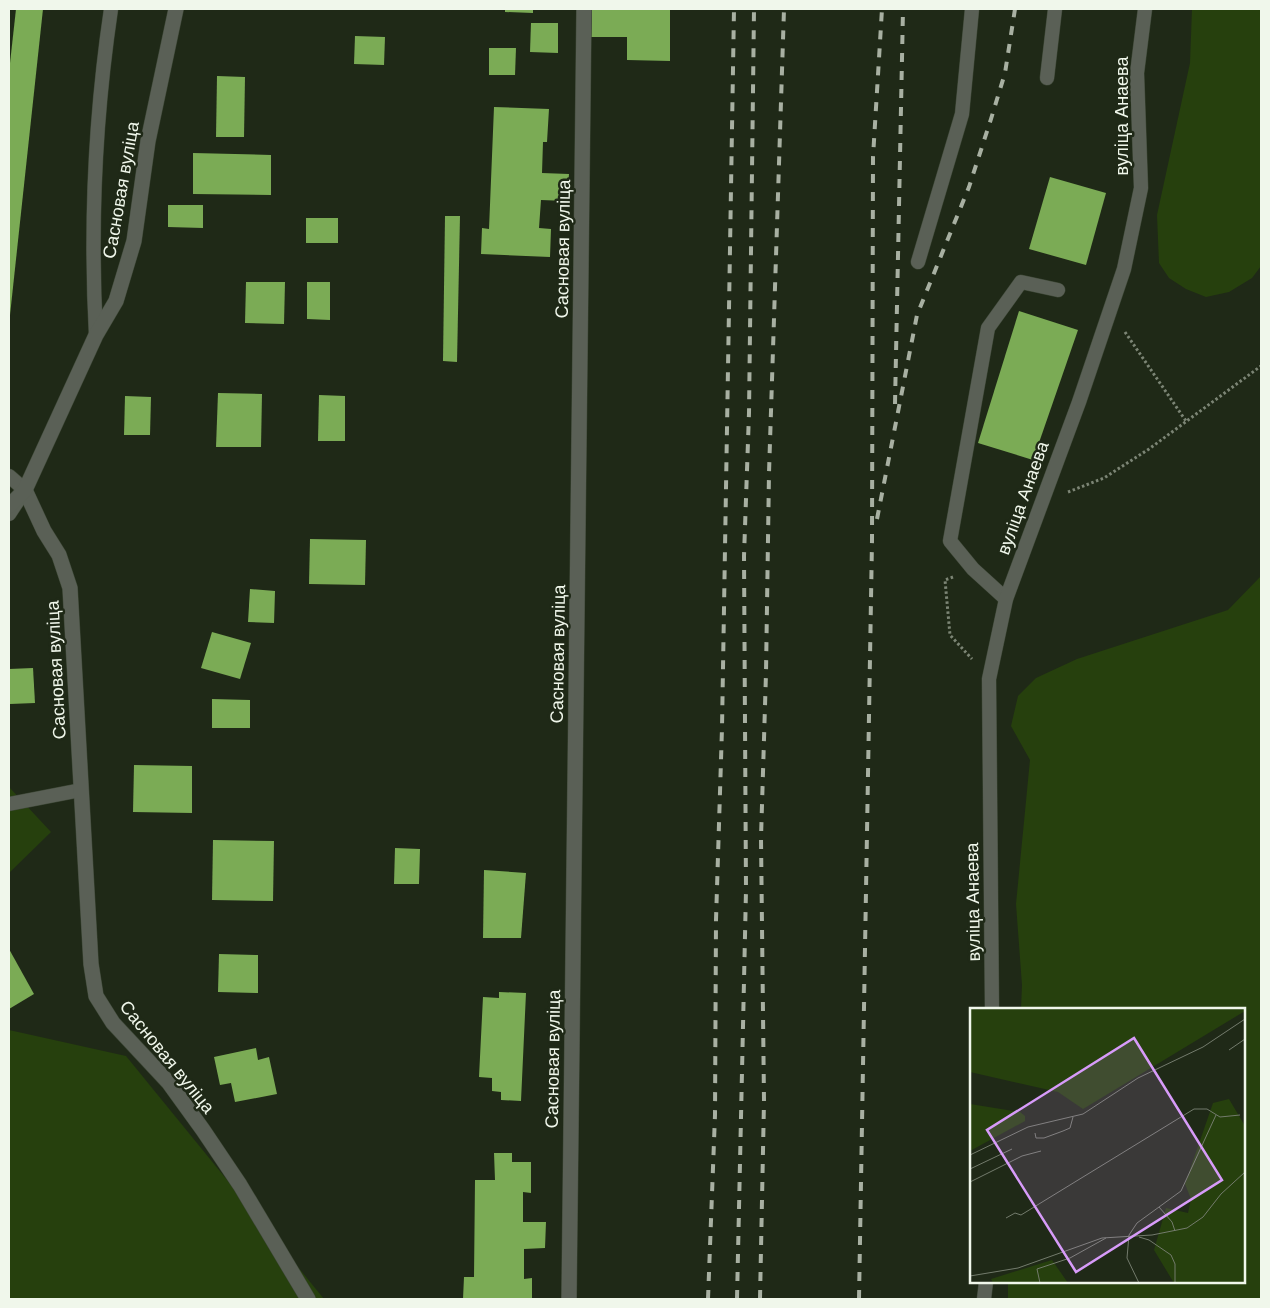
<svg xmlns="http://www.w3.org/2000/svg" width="1270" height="1308" viewBox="0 0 1270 1308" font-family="Arial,sans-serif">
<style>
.green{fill:#26400d}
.building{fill:#7bab55}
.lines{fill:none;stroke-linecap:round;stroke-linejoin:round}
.lane-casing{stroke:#3c4635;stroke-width:15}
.street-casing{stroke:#3c4635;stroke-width:16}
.path{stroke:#7c8575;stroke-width:3;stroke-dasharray:2.5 2.5;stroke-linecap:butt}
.lane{stroke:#5a6056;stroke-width:14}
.street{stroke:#5a6056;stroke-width:15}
.rail{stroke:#a8b0a2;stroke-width:4;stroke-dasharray:9 9;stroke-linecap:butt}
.labels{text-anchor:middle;stroke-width:5;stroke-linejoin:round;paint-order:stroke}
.street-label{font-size:18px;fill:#f0f7eb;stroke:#1f2917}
.inset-road{fill:none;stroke:#737b6c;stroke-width:1}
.view{fill:#d79bf9;fill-opacity:0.15;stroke:#d79bf9;stroke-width:2.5}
.inset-edge{fill:none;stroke:#f0f7eb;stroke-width:2.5}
</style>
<rect width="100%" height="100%" fill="#1f2917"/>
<g class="green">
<polygon points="1192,9 1261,9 1261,266 1252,278 1229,292 1206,297 1186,289 1169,278 1159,263 1157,215 1190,63"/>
<polygon points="1261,576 1261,1299 1008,1299 1008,1282 1244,1282 1244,1009 1021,1009 1022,985 1016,904 1030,760 1011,726 1018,696 1036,678 1077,659 1228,610"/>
<polygon points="9,787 51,832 9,873"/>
<polygon points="9,1030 126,1056 324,1299 9,1299"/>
</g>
<g class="building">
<polygon points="16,9 43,9 10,315 9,72"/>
<polygon points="505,9 533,9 533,13 505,12"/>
<polygon points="592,9 670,9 670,61 627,60 627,37 591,37"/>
<polygon points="531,23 558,23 558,53 530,52"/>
<polygon points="355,36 385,37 384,65 354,64"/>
<polygon points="489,48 516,48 515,75 489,75"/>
<polygon points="217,76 245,77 244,137 216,137"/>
<polygon points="494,107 549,109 547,142 543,142 542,173 569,174 567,201 541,200 539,228 551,229 550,257 481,254 482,228 489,229"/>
<polygon points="193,153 271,155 271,195 193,194"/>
<polygon points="1050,177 1106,193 1086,265 1029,249"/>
<polygon points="168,205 203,205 203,228 168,227"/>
<polygon points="445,216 460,216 457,362 443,361"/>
<rect x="306" y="218" width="32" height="25"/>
<polygon points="246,282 285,282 284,324 245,323"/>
<polygon points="307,282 330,282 330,320 307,319"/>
<polygon points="1019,311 1078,330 1033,460 978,443"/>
<polygon points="218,393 262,394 261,447 216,447"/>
<polygon points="319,395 345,396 345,441 318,441"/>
<polygon points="125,396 151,397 150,435 124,435"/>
<polygon points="310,539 366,540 365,585 309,584"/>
<polygon points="250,589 275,591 274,623 248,622"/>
<polygon points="212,632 251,643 240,679 201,668"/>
<polygon points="33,668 35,703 10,704 9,669"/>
<polygon points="212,699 250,700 250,728 212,728"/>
<polygon points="134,765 192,766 192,813 133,812"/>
<polygon points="213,840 274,841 273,901 212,900"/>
<polygon points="395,848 420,849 419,884 394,884"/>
<polygon points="484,870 526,873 521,938 483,938"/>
<polygon points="9,949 34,994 9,1009"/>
<polygon points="219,954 258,955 258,993 218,992"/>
<polygon points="499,992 526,993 521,1101 501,1100 501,1092 492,1091 492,1078 479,1077 483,997 499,998"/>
<polygon points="256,1048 258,1060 269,1057 277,1094 235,1102 231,1083 220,1085 214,1057"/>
<polygon points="494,1153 512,1153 512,1162 531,1162 531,1193 523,1192 523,1222 546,1222 545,1248 524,1249 524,1279 532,1278 532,1299 463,1299 464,1277 474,1277 475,1180 495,1180"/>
</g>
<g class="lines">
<defs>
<g id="lane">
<polyline points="1047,78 1055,9"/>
<polyline points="918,262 962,114 972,9"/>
<path d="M96 335C90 226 95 117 111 9"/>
<polyline points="9,476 25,490 9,514"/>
<polyline points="1006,599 973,569 950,541 988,328 1021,282 1058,290"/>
<polyline points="9,804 81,790"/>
<polyline points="992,1009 989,679 1006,599 1079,402 1124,269 1141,188 1137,73 1145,9"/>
<polyline points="984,1299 986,1282"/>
</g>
<g id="street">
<polyline points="25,490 44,531 59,555 70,588 91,964 96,996 113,1023 169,1083 203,1130 240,1185 308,1299"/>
<polyline points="9,506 25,490 96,335 116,301 134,241 148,141 176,9"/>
<polyline points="569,1299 584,9"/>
</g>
</defs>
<use href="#lane" class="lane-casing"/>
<use href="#street" class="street-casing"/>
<g class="path">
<polyline points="1125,332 1186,421"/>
<polyline points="1068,492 1104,478 1149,449 1261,366"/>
<polyline points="953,577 945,580 950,635 972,659"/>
</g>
<use href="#lane" class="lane"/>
<use href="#street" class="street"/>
<g class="rail">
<polyline points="895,404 903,9"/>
<polyline points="877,519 917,315 969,187 991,119 1005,73 1015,9"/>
<polyline points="708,1299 715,1115 716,920 722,728 734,9"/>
<polyline points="737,1299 746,890 744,556 749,413 754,9"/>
<polyline points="760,1299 764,1101 761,838 766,673 769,473 784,9"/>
<polyline points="859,1299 872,541 873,157 882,9"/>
</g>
</g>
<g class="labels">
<g class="street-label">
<text transform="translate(1122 116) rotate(-90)" y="6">вуліца Анаева</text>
<text transform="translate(121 190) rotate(-80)" y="6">Сасновая вуліца</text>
<text transform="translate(563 249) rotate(-89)" y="6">Сасновая вуліца</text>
<text transform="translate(1023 498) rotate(-70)" y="6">вуліца Анаева</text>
<text transform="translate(558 654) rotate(-89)" y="6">Сасновая вуліца</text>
<text transform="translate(56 670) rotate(-93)" y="6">Сасновая вуліца</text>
<text transform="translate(973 902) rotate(-91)" y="6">вуліца Анаева</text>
<text transform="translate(167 1057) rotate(51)" y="6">Сасновая вуліца</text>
<text transform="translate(553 1059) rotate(-89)" y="6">Сасновая вуліца</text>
</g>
</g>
<g transform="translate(970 1008)">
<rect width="275" height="275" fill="#1f2917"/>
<path d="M0 0H275V3L113 101 88 84 0 64ZM259 91 275 118V275H204L184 242 196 200 218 205 221 191 215 176 243 95ZM0 96 50 104 55 108V113L0 143ZM82 252 98 275H23L21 271Z" fill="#26400d"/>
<path class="inset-road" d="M259 42 275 31M65 125 66 130H74L93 123 100 120 103 109M0 147 58 119 113 106 168 70 233 39 275 11M0 161 42 141M0 174 52 148 71 143M189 199 202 214 205 223M36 210 45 205 51 207 224 101H237L250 109 270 107M169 229 179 232 201 247 205 256V275M0 268 48 260 132 230 182 227 217 220 233 209 251 186 275 164M70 275 67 261 100 250 136 230M169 275 157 250 159 227 167 215 211 183 246 107"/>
<path class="view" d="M164 30 252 172 106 264 17 122Z"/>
<rect width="275" height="275" class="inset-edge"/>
</g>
<rect width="1270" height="1308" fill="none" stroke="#f0f7eb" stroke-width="20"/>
</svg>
